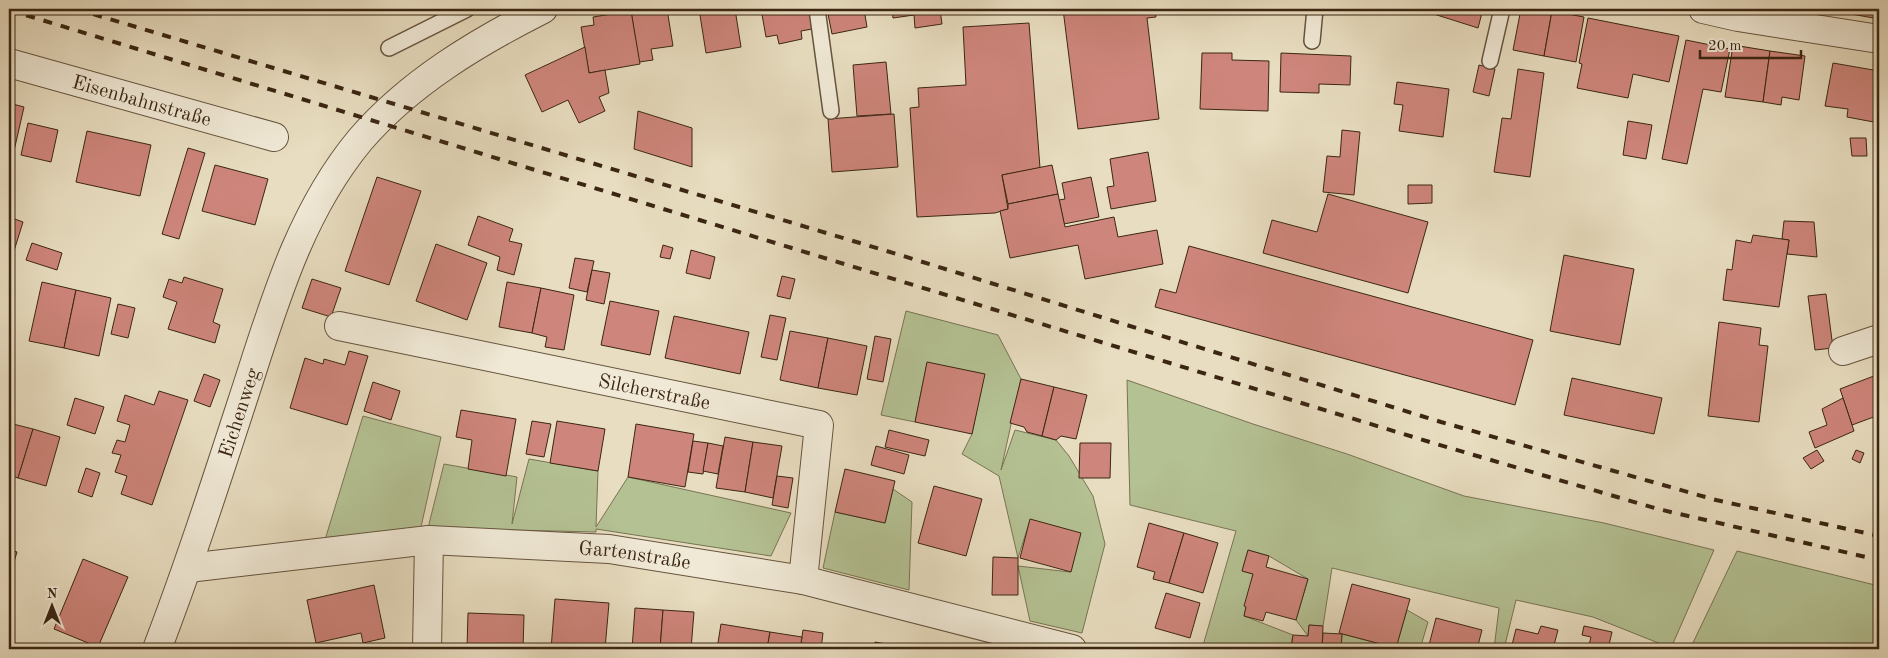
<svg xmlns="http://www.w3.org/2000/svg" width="1888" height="658" viewBox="0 0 1888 658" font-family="'Old Standard TT',serif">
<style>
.green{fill:#b4c193;stroke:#787453}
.building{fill:#ce857b;stroke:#3b2613}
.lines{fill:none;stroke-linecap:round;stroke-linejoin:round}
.lane-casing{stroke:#66543e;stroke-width:18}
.street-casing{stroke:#66543e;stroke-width:30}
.lane{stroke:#f0e9d6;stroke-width:15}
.street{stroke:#f0e9d6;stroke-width:28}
.rail{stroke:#3b2613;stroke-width:4;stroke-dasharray:9 9;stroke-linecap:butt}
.labels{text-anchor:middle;stroke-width:4;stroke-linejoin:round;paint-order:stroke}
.street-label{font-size:20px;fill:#3b2613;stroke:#f0e9d6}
</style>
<rect width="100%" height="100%" fill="#e8ddc0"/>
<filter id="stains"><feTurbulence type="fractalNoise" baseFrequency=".004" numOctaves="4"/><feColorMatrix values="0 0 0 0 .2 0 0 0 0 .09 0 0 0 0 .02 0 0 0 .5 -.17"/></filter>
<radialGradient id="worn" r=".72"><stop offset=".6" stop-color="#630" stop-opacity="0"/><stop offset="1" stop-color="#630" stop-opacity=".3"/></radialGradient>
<g class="green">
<polygon points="906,311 998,335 1021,379 1001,470 1015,430 1056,440 1069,456 1093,496 1105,544 1082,633 1030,621 1018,566 1070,572 1030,520 1018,558 999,476 962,454 972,434 984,374 927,363 915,422 881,415"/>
<polygon points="1127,380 1253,424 1347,454 1464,496 1604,523 1714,550 1671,648 1593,617 1516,600 1504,649 1494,649 1499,608 1332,568 1323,626 1309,625 1308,636 1296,620 1308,579 1269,556 1248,550 1242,571 1253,574 1244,616 1293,635 1290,649 1202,649 1236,531 1130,505"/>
<polygon points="363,416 441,437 421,527 324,543"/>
<polygon points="529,459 598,471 596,527 628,477 791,513 771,556 596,529 596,532 428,528 444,464 517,477 512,524"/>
<polygon points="893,489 912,502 909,590 823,568 835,512 885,523"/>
<polygon points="1737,551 1879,586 1879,649 1690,649"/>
<polygon points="1407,610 1428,622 1420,649 1341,649 1342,634 1396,648"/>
</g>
<g class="building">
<polygon points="646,9 667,9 673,46 651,49 653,60 639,62 631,11"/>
<polygon points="699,9 735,9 741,47 706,53"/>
<polygon points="761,9 809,9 812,29 801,31 802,39 779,44 777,35 766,37"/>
<polygon points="827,9 864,9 867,27 832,34"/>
<polygon points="892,9 940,9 942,24 915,28 914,15 893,18"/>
<polygon points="1063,9 1155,9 1156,17 1147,18 1159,119 1078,129"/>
<polygon points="1418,9 1483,9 1478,28"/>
<polygon points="1521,9 1552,11 1544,56 1513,50"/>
<polygon points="1841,9 1879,9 1879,19 1840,12"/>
<polygon points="631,11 640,64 589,73 581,27 594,25 593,17"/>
<polygon points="1552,11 1584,17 1576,62 1544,56"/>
<polygon points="1588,18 1679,36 1669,82 1633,74 1628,98 1577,88 1582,64 1579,63"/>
<polygon points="1029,23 1040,168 1002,175 1008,209 995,213 917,217 910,108 919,107 918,88 966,85 963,27"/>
<polygon points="1686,40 1730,49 1721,92 1703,89 1687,164 1662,159"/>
<polygon points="1733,45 1770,51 1763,102 1725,97"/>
<polygon points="585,47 589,73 605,70 609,93 599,97 605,111 579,123 568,100 542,112 525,75"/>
<polygon points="1770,51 1805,56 1799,100 1782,97 1781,105 1763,102"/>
<polygon points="1202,53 1232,53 1232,60 1269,61 1268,111 1200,109"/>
<polygon points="1281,53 1351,56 1350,85 1319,84 1319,93 1280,92"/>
<polygon points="886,62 891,114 857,116 853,65"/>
<polygon points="1833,63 1879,71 1879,123 1847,117 1848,109 1825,106"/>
<polygon points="1479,65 1495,69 1489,96 1473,92"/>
<polygon points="1518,69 1544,73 1530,177 1494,172 1502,118 1511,119"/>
<polygon points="1397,82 1449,89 1443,137 1399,131 1403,105 1394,104"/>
<polygon points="9,103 24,107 11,164 9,163"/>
<polygon points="638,111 692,128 692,167 634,149"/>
<polygon points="894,114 898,167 832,172 828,119"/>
<polygon points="1628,121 1652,125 1646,159 1623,155"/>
<polygon points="28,123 58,130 51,162 21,155"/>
<polygon points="1877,129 1879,129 1879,191 1878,191"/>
<polygon points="1342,130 1360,132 1354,195 1323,192 1327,156 1340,157"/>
<polygon points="87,131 151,145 140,196 76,182"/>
<polygon points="1850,138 1866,138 1867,156 1852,156"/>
<polygon points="188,148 205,153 179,239 162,234"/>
<polygon points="1148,152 1156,201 1111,209 1107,187 1114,186 1110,159"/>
<polygon points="215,165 268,179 255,225 202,211"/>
<polygon points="1052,165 1058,194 1008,204 1002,175"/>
<polygon points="377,177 421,191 389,285 345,271"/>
<polygon points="1091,177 1099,217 1064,224 1059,200 1065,199 1062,183"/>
<polygon points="1408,185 1432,185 1432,203 1408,204"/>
<polygon points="1058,194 1065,227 1114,217 1118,237 1157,230 1163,264 1085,279 1078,245 1010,258 1000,211 1008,209 1008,204"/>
<polygon points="1328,194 1428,222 1408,293 1263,253 1272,220 1317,232"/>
<polygon points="478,216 513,229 509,241 522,244 514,275 497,270 500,257 468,245"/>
<polygon points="9,217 23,222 9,267"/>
<polygon points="1784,221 1814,222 1817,257 1787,254 1789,240 1782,239"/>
<polygon points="1753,235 1789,240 1779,307 1723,300 1727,269 1732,270 1736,240 1751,243"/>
<polygon points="32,243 62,253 57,270 26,260"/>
<polygon points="436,244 487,263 467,320 416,301"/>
<polygon points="663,245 673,248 670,259 660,257"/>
<polygon points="1189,246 1533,340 1515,405 1155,307 1160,289 1176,293"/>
<polygon points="691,250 715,257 710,279 686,273"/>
<polygon points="1564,255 1634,269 1620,345 1550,331"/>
<polygon points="575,258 594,261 587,292 569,288"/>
<polygon points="592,270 610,273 604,304 586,300"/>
<polygon points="782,276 795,279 790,299 777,296"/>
<polygon points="184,277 223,289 213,322 220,325 215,343 168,329 177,302 163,297 169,279 182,283"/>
<polygon points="312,279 341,288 331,317 302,308"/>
<polygon points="42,282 76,290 64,348 29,341"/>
<polygon points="507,282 541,288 532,333 499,327"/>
<polygon points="541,288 574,295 564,350 545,347 547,337 532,333"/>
<polygon points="76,290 111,298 99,356 64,348"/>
<polygon points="1826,294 1833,348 1815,350 1808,296"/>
<polygon points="610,301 659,311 650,355 601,345"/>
<polygon points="118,304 135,308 128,338 111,334"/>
<polygon points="770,315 786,318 777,360 761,357"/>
<polygon points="674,316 749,332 740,374 665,358"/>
<polygon points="1719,322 1761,328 1759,345 1768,346 1759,422 1708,416"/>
<polygon points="790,331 828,338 818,388 780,380"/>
<polygon points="875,336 891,339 883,382 867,379"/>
<polygon points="828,338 867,346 857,395 818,388"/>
<polygon points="349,351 368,356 347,425 290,408 305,358 323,364 324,359 345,365"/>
<polygon points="927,362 985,374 972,434 915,422"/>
<polygon points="204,374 220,380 210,407 194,401"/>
<polygon points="1879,374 1879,415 1852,425 1840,389"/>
<polygon points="1572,378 1662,398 1654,434 1564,415"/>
<polygon points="1021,379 1054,387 1042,436 1027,432 1024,427 1010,423"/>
<polygon points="373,382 400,391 391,420 364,411"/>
<polygon points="1054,387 1087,395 1076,439 1061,436 1056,440 1042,436"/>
<polygon points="159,391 188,400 152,505 121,494 127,476 115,472 121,455 112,453 117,440 125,442 130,425 117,421 125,395 154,405"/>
<polygon points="75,398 104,407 95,434 67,425"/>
<polygon points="1843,398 1854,431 1815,448 1809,432 1827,425 1822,409"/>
<polygon points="461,410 516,419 506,476 468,469 472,440 456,437"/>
<polygon points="532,421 551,424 544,457 526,454"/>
<polygon points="557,421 605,429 598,471 550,463"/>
<polygon points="9,423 33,429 18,478 9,475"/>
<polygon points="636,424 694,434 685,487 628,477"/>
<polygon points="33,429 60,437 46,486 18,478"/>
<polygon points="889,430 929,440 925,456 885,447"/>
<polygon points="725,437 753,442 745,492 716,488"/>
<polygon points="693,441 708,443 703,474 688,472"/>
<polygon points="753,442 782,446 773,498 745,492"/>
<polygon points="708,443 723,446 718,474 703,471"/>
<polygon points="1080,443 1111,443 1110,478 1079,478"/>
<polygon points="876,446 909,455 904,474 871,465"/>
<polygon points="1817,450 1824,461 1811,469 1803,458"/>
<polygon points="1856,450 1864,453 1860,463 1852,459"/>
<polygon points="86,468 100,473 92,497 78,492"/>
<polygon points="845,469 895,481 885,523 835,512"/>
<polygon points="777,476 793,478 788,508 772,505"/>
<polygon points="934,486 982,499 966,556 918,543"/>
<polygon points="1030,519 1081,533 1071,572 1020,558"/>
<polygon points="1149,523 1184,533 1169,583 1153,579 1155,572 1137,567"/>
<polygon points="1184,533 1218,543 1203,593 1169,583"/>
<polygon points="9,549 17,552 9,578"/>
<polygon points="1248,550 1269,556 1266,567 1308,579 1296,620 1266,612 1263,621 1244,616 1246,607 1244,606 1253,574 1242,571"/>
<polygon points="993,557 1018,558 1018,595 992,595"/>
<polygon points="83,559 128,577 98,647 54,629"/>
<polygon points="1352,584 1410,599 1396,648 1339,633"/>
<polygon points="374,585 385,638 363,643 361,633 316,643 307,600"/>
<polygon points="1166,593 1200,603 1190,638 1155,628"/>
<polygon points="555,599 609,603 605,649 551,649"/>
<polygon points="635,608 663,610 660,649 632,649"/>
<polygon points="663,610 694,612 691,649 660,649"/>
<polygon points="468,613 524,615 523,649 467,649"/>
<polygon points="1436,618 1482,630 1477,649 1428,649"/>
<polygon points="721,624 770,632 767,649 717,649"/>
<polygon points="1309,625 1323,626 1322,649 1291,649 1293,635 1308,636"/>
<polygon points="1541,626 1558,630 1553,649 1511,649 1516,629 1538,634"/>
<polygon points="1584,626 1612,632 1608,649 1588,649 1591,637 1582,635"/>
<polygon points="803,630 823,633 821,649 800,649"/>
<polygon points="770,632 802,637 800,649 767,649"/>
<polygon points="1323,633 1342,634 1341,649 1322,649"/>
<polygon points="875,642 915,649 873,649"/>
<polygon points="835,644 873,648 835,649"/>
<polygon points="1790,644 1816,649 1789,649"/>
</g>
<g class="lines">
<defs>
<g id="lane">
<polyline points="817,9 831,111"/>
<polyline points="1312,41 1315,9"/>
<polyline points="389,48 467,9"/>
<polyline points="1490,61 1502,9"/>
</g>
<g id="street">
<polyline points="1703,9 1738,17 1879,39"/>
<path id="s1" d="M9 63 274 137"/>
<path id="s2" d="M339 326 819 425 803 580"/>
<polyline points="1843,351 1879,339"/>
<path id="s3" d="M188 568 429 540 609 549 803 580 1072 649"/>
<path id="s4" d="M157 649C188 568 215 485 242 402 272 311 297 216 360 140 409 83 476 43 543 9"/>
<polyline points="427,649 429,540"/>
</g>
</defs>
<use href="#lane" class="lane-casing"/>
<use href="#street" class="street-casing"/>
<use href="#lane" class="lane"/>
<use href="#street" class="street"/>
<g class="rail">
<polyline points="76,9 900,255 1441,422 1716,500 1879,536"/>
<polyline points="9,10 1433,443 1658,509 1879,560"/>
</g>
</g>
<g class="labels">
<g class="street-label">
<text dy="7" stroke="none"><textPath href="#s1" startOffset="138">Eisenbahnstraße</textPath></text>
<text dy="7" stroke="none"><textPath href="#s2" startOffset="322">Silcherstraße</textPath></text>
<text dy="7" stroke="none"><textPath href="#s4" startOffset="250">Eichenweg</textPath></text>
<text dy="7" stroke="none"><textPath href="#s3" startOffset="449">Gartenstraße</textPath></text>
</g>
</g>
<rect width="1888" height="658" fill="none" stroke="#e8ddc0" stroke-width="30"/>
<rect x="10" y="10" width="1868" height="638" fill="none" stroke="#3b2613" stroke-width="2.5"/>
<rect x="15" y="15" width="1858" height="628" fill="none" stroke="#3b2613"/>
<g transform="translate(52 606)" stroke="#f0e9d6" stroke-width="4" paint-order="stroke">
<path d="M0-4L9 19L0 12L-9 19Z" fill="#3b2613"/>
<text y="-8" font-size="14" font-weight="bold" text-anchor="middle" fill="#3b2613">N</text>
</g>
<path d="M1700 50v8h101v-8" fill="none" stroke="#3b2613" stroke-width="2.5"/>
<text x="1708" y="50" font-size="15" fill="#3b2613" stroke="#f0e9d6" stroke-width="4" paint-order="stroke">20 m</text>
<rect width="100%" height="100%" filter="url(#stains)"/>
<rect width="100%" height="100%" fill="url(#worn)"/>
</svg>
